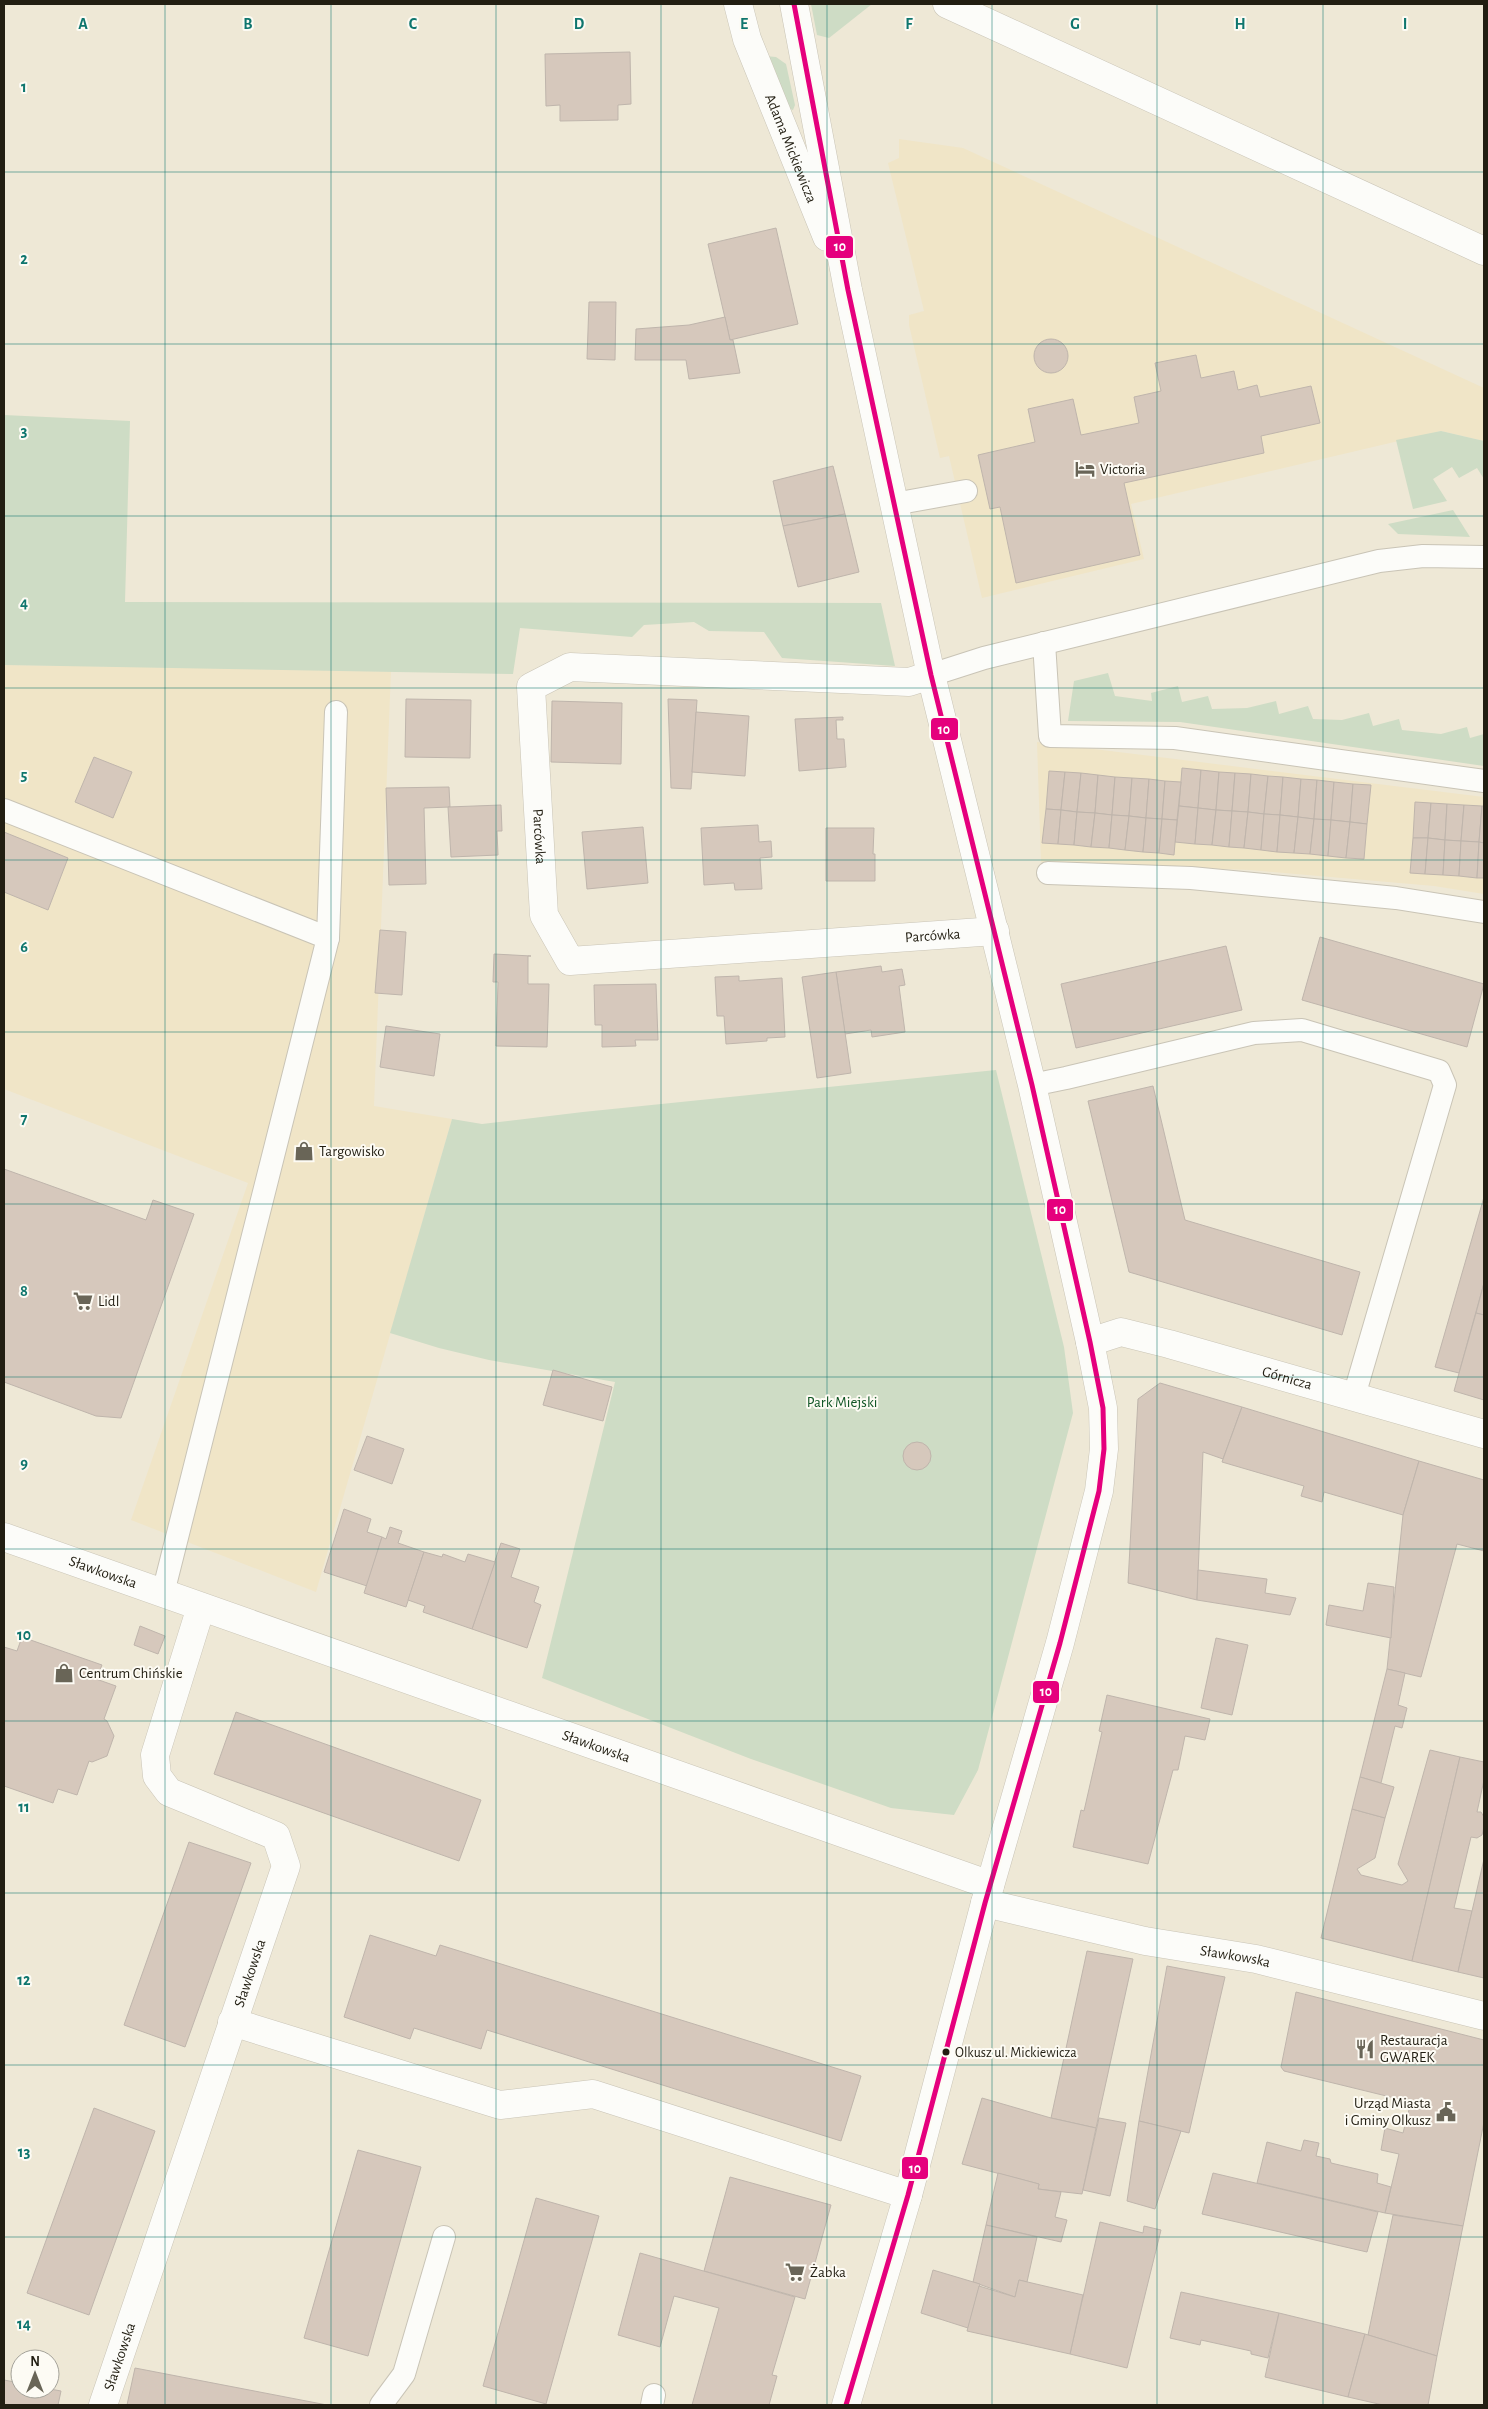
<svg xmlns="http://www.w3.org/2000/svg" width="1488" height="2409" viewBox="0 0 1488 2409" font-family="'Alegreya Sans',sans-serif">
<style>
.built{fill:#f0e5c7}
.green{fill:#cedcc5}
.building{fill:#d6c8bc;stroke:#bfb5ac}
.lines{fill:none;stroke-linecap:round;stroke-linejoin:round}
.service-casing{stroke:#c9c4b6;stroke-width:24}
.minor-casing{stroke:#c9c4b6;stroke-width:29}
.tertiary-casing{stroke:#c9c4b6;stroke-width:29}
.primary-casing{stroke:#c9c4b6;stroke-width:29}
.service{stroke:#fcfcf9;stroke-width:22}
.minor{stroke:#fcfcf9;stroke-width:28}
.tertiary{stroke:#fcfcf9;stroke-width:28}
.primary{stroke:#fcfcf9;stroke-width:28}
.bus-1-casing{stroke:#fdfbf4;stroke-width:9}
.bus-1{stroke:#e5007d;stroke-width:5}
.grid{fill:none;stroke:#0f766e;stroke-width:1;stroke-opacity:0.55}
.bus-dot{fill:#221e12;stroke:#fdfbf4;stroke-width:2}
.labels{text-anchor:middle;stroke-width:4;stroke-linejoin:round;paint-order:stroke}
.bus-label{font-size:14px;fill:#221e12;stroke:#fdfbf4;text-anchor:start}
.street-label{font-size:15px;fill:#221e12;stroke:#fdfbf4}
.poi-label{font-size:15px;fill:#221e12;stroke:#fdfbf4;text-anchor:start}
.park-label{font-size:15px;fill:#0f5524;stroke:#fdfbf4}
.grid-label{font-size:16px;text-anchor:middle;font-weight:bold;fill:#0f766e;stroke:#fdfbf4;stroke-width:4;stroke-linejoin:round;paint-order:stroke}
.line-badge{stroke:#fdfbf4;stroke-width:2}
.badge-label{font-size:14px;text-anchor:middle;font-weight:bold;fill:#fff}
</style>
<rect width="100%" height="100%" fill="#eee8d6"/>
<g class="built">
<polygon points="899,139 963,148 1484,388 1484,441 1441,431 1131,504 1144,559 982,598 949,456 940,458 909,325 909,315 924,311 888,163 899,158"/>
<polygon points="4,665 391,670 374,1106 452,1119 316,1592 131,1520 248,1183 4,1089"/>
<polygon points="1037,742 1484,797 1484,894 1434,886 1250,870 1041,862"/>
</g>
<g class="green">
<polygon points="811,4 872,4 829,38 817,35"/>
<polygon points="765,56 776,57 786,64 795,105 793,110 784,107"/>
<polygon points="4,415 130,421 125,602 881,603 895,666 782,658 764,632 709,631 694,622 644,625 632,637 520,628 513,674 4,665"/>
<polygon points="1441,431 1484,441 1484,479 1477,468 1459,478 1452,467 1433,479 1447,501 1413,509 1396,440"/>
<polygon points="1453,510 1470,537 1398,534 1388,524"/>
<polygon points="1108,673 1115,696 1152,701 1151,693 1178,686 1182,702 1208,696 1212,709 1247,708 1276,701 1279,714 1308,706 1313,719 1342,720 1369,713 1373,726 1399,719 1402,730 1441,734 1467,727 1470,738 1484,734 1484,766 1180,722 1068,721 1074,681"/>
<polygon points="996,1070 1064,1347 1073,1413 978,1770 954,1815 891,1808 751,1759 542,1678 615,1382 489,1360 439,1348 390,1333 452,1119 482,1124 583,1112"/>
</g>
<g class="building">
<polygon points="630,52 631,104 618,105 618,120 560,121 560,105 546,106 545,54"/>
<polygon points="776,228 798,324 730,340 708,244"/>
<polygon points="589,302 616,302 615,360 587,359"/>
<polygon points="725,317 730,340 733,340 740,373 689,379 686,360 635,360 636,329 689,325"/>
<circle cx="1051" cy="356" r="17"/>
<polygon points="1196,355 1201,378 1234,371 1238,390 1257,385 1260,397 1311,386 1320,423 1261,436 1264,453 1124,483 1140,555 1016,583 1000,507 990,509 978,455 1035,442 1028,409 1073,399 1081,435 1139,423 1134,397 1161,391 1155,363"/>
<polygon points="833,466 845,514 783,526 773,481"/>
<polygon points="845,514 859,572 798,587 783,526"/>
<polygon points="406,699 471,700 470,758 405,757"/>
<polygon points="668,699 697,700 691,789 671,788"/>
<polygon points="552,701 622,703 621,764 551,762"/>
<polygon points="696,712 749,716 745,776 692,772"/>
<polygon points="843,717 843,720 836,720 837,739 844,739 846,767 799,771 795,719"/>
<polygon points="94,757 132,772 113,818 75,802"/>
<polygon points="1182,768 1201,770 1198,808 1179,806"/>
<polygon points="1201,770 1219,772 1216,810 1198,808"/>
<polygon points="1049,771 1065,772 1061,810 1046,809"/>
<polygon points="1065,772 1081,773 1077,812 1061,810"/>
<polygon points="1219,772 1235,773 1232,811 1216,810"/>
<polygon points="1081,773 1098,775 1095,813 1077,812"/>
<polygon points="1235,773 1251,774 1248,812 1232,811"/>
<polygon points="1251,774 1268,776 1264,814 1248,812"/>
<polygon points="1098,775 1115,777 1112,815 1095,813"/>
<polygon points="1268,776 1283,777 1280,815 1264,814"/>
<polygon points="1115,777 1132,778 1129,816 1112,815"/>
<polygon points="1283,777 1301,779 1298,817 1280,815"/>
<polygon points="1132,778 1149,779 1146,818 1129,816"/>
<polygon points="1149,779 1165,781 1162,819 1146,818"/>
<polygon points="1301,779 1317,780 1314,819 1298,817"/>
<polygon points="1317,780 1334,782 1331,820 1314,819"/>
<polygon points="1165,781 1181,782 1177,820 1162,819"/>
<polygon points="1334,782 1353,784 1350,822 1331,820"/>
<polygon points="1353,784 1371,785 1367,824 1350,822"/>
<polygon points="449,787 450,807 424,808 426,884 389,885 386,788"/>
<polygon points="1415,802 1431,803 1428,838 1413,838"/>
<polygon points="1431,803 1447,804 1445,840 1428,838"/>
<polygon points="1447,804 1464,805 1461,841 1445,840"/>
<polygon points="501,805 502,831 497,831 498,855 451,857 448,807"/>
<polygon points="1464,805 1482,806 1479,842 1461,841"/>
<polygon points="1179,806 1198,808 1195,844 1175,842"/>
<polygon points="1482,806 1484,806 1484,843 1479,842"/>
<polygon points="1198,808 1216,810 1212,845 1195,844"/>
<polygon points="1046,809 1061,810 1058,844 1042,843"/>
<polygon points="1061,810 1077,812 1074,845 1058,844"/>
<polygon points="1216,810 1232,811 1229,847 1212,845"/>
<polygon points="1232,811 1248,812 1244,848 1229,847"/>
<polygon points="1077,812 1095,813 1091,847 1074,845"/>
<polygon points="1248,812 1264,814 1261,850 1244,848"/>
<polygon points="1095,813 1112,815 1109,848 1091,847"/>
<polygon points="1264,814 1280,815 1277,852 1261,850"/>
<polygon points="1112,815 1129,816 1125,850 1109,848"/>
<polygon points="1280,815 1298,817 1294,853 1277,852"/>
<polygon points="1129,816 1146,818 1143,852 1125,850"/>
<polygon points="1298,817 1314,819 1310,854 1294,853"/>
<polygon points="1146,818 1162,819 1159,853 1143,852"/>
<polygon points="1162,819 1177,820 1174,855 1159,853"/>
<polygon points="1314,819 1331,820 1328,856 1310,854"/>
<polygon points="1331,820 1350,822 1346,858 1328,856"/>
<polygon points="1350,822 1367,824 1364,859 1346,858"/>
<polygon points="758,825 759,842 771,841 772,857 760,858 762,889 735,890 734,883 704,885 701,828"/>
<polygon points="643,827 648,883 587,889 582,832"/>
<polygon points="826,828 874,828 873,854 875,854 875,881 826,881"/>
<polygon points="4,832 68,858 48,910 4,892"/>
<polygon points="1413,838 1428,838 1425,874 1410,873"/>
<polygon points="1428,838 1445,840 1443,875 1425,874"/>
<polygon points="1445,840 1461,841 1459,876 1443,875"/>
<polygon points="1461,841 1479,842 1477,878 1459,876"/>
<polygon points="1479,842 1484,843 1484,878 1477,878"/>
<polygon points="380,930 406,932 402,995 375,993"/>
<polygon points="1320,937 1484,984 1467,1047 1302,1000"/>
<polygon points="1226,946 1242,1010 1076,1048 1061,984"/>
<polygon points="494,954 531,956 528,956 528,984 549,984 547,1047 496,1046 498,982 493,982"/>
<polygon points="881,966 882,972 902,969 905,985 899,986 905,1032 872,1037 871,1030 845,1034 836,972"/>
<polygon points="836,972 851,1073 817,1078 802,977"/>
<polygon points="739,976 739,981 782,978 785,1037 767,1038 767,1041 726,1044 724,1016 717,1016 715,977"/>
<polygon points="656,984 658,1040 635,1040 636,1046 602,1047 602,1025 595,1025 594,985"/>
<polygon points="386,1026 440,1034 434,1076 380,1067"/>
<polygon points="1153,1086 1185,1220 1360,1272 1342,1335 1129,1272 1088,1101"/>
<polygon points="4,1169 146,1220 153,1200 194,1214 121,1418 96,1416 4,1382"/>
<polygon points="1484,1197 1484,1283 1459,1373 1435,1367"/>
<polygon points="1484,1283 1484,1315 1476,1313"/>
<polygon points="1476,1313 1484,1315 1484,1400 1454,1391"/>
<polygon points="553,1370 612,1387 603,1421 543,1405"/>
<polygon points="1160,1383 1242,1407 1223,1459 1203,1452 1197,1600 1128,1583 1138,1399"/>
<polygon points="1242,1407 1419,1461 1403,1515 1324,1492 1322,1502 1301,1496 1304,1486 1222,1462"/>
<polygon points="367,1436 404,1449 392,1484 354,1470"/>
<circle cx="917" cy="1456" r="14"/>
<polygon points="1419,1461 1484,1480 1484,1551 1457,1544 1421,1677 1387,1669 1403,1515"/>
<polygon points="344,1509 371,1519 367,1532 382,1537 367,1586 324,1572"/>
<polygon points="390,1527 402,1531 398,1543 424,1552 406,1607 364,1593 382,1537 386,1539"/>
<polygon points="501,1543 520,1549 511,1577 539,1587 534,1602 541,1605 527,1648 472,1629"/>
<polygon points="424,1552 442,1557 443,1554 465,1562 468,1554 495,1562 472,1629 423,1612 425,1606 408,1600"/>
<polygon points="1198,1570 1267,1579 1265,1593 1296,1598 1290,1615 1197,1600"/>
<polygon points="1368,1583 1394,1587 1391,1638 1326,1625 1329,1605 1363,1611"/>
<polygon points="140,1626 165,1636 158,1654 134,1645"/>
<polygon points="22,1637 102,1665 96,1679 116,1686 104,1719 107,1721 114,1736 107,1756 92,1762 89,1761 77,1795 58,1789 53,1803 4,1786 4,1647 17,1651"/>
<polygon points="1216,1638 1248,1645 1232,1715 1201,1708"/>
<polygon points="1387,1669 1405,1673 1398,1705 1407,1708 1402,1728 1395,1726 1381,1783 1360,1777"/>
<polygon points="1107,1695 1210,1719 1205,1740 1185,1736 1178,1770 1173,1770 1148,1864 1073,1847 1081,1810 1084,1811 1102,1732 1099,1731"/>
<polygon points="236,1712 481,1800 459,1861 214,1774"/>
<polygon points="1430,1750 1460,1757 1412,1961 1321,1938 1352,1809 1385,1818 1375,1858 1357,1869 1361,1875 1402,1885 1408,1881 1398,1864"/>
<polygon points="1460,1757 1484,1762 1484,1780 1477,1812 1481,1812 1484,1817 1484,1827 1482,1835 1477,1838 1471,1837 1454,1908 1472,1911 1458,1972 1412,1961"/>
<polygon points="1360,1777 1394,1787 1385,1818 1352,1809"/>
<polygon points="189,1842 251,1863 185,2047 124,2025"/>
<polygon points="1484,1859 1484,1978 1458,1972"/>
<polygon points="370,1935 436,1956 440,1945 861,2076 841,2141 487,2030 481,2049 414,2028 410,2039 344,2017"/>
<polygon points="1087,1951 1133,1959 1096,2128 1051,2118"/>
<polygon points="1167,1966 1225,1977 1189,2133 1139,2121"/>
<polygon points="1296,1992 1484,2040 1484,2122 1463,2226 1385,2213 1399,2154 1381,2150 1385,2128 1403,2133 1411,2102 1284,2071 1281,2067"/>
<polygon points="982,2098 1051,2118 1096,2128 1082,2194 1038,2189 1039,2184 962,2164"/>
<polygon points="94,2108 155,2131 89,2315 27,2293"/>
<polygon points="1099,2118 1126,2123 1110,2196 1083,2190"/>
<polygon points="1139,2121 1181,2131 1155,2209 1127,2201"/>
<polygon points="1304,2140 1319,2143 1316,2156 1330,2159 1331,2163 1378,2174 1377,2183 1391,2187 1385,2213 1257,2183 1267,2142 1301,2151"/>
<polygon points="358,2150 421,2167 368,2356 304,2338"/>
<polygon points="998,2173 1039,2184 1038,2189 1061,2192 1055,2217 1067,2220 1061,2242 986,2225"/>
<polygon points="1213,2173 1378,2212 1367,2252 1202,2214"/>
<polygon points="730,2177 831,2205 805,2299 704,2271"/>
<polygon points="536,2198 599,2216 546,2404 483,2386"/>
<polygon points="1393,2215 1463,2226 1437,2356 1368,2335"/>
<polygon points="1100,2222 1143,2233 1144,2226 1161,2230 1127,2368 1070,2354"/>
<polygon points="986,2225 1037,2237 1027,2282 1019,2280 1015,2297 973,2282"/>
<polygon points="640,2253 795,2297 772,2375 777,2376 769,2405 692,2405 719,2308 674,2296 660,2347 618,2335"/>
<polygon points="933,2270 980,2284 968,2328 921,2313"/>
<polygon points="1019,2280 1083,2295 1070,2354 967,2331 979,2286 1015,2297"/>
<polygon points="1181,2292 1279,2313 1268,2358 1251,2354 1251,2351 1201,2340 1200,2345 1170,2338"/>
<polygon points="1279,2313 1365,2334 1348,2397 1265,2377"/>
<polygon points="1365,2334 1437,2356 1428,2405 1383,2405 1348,2397"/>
<polygon points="135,2368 327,2405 127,2405"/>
<polygon points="4,2380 20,2383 20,2389 50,2389 61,2391 58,2405 4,2405"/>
</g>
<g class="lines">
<defs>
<g id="service">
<polyline points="894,504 966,491"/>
<polyline points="1044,643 1050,736 1175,738 1484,781"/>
<polyline points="931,675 984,658 1379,561 1423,556 1484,557"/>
<polyline points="4,810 328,938"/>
<polyline points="1048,873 1191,878 1396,898 1484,912"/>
<polyline points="1032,1085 1066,1078 1254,1033 1302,1030 1439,1071 1445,1085 1354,1396"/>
<polyline points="163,1593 328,938 336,712"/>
<polyline points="381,2405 404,2374 444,2237"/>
<polyline points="652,2405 654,2395"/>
</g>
<g id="minor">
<path id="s1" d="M931 675 909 682 570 667 531 687 544 915 570 961 995 931"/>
<path id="s2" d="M1090 1342 1121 1332 1169 1344 1484 1434"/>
<path id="s3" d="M4 1537 990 1885"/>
<path id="s4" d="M985 1903 1145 1941 1256 1959 1484 2016"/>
<polyline points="232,2022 500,2105 593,2094 908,2195"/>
<path id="s5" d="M103 2405 286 1866 276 1836 169 1792 157 1776 155 1755 201 1607"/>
</g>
<g id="tertiary">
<path id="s6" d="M738 4 747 39 827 237"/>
<polyline points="794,4 848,290 931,675 1032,1085 1090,1342 1103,1408 1104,1449 1099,1491 1060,1643 985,1903 908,2195 846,2405"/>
</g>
<polyline id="primary" points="947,4 1484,251"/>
</defs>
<use href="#service" class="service-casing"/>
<use href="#minor" class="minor-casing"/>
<use href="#tertiary" class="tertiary-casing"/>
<use href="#primary" class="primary-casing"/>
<use href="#service" class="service"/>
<use href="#minor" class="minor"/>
<use href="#tertiary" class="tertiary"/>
<use href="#primary" class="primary"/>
<defs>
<polyline id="bus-1" points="794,4 848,290 931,675 1032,1085 1090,1342 1103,1408 1104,1449 1099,1491 1060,1643 985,1903 908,2195 846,2405"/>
</defs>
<use href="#bus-1" class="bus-1-casing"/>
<use href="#bus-1" class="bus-1"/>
</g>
<path class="grid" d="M165 4V2405M331 4V2405M496 4V2405M661 4V2405M827 4V2405M992 4V2405M1157 4V2405M1323 4V2405M4 172H1484M4 344H1484M4 516H1484M4 688H1484M4 860H1484M4 1032H1484M4 1204H1484M4 1377H1484M4 1549H1484M4 1721H1484M4 1893H1484M4 2065H1484M4 2237H1484"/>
<defs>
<symbol id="hotel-bare" viewBox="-9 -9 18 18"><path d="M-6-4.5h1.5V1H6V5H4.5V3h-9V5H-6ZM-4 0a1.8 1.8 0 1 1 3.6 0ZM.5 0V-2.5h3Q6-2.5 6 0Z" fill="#696557" stroke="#fdfbf4" stroke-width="2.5" paint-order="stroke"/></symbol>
<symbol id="shop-bare" viewBox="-9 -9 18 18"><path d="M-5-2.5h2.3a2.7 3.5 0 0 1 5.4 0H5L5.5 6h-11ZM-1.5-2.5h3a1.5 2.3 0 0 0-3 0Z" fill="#696557" stroke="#fdfbf4" stroke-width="2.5" paint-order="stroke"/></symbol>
<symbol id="supermarket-bare" viewBox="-9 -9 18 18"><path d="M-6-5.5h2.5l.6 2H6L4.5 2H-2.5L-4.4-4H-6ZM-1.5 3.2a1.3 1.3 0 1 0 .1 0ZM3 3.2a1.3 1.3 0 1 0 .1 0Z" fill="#696557" stroke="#fdfbf4" stroke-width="2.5" paint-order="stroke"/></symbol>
<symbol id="restaurant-bare" viewBox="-9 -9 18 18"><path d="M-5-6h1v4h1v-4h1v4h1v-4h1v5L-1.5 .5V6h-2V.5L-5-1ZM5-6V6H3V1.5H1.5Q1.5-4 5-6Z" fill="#696557" stroke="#fdfbf4" stroke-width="2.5" paint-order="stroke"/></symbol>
<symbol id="civic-bare" viewBox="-9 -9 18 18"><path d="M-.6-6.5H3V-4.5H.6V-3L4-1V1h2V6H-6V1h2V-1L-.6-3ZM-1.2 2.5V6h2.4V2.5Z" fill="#696557" stroke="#fdfbf4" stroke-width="2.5" paint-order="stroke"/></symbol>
</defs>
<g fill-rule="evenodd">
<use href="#hotel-bare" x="1071" y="455" width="28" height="28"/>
<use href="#shop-bare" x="290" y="1137" width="28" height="28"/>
<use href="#supermarket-bare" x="69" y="1287" width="28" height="28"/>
<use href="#shop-bare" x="50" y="1659" width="28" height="28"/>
<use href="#restaurant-bare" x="1351" y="2035" width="28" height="28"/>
<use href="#civic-bare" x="1432" y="2098" width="28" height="28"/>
<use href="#supermarket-bare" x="781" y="2258" width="28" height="28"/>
</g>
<circle class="bus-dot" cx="946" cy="2052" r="4.5"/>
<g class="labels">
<g class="bus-label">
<text x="955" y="2057">Olkusz ul. Mickiewicza</text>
</g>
<g class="street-label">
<text dy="5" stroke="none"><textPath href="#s6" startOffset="154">Adama Mickiewicza</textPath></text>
<text dy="5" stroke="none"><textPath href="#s1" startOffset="556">Parcówka</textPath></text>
<text dy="5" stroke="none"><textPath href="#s1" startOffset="1051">Parcówka</textPath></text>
<text dy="5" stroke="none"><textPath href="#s2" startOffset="205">Górnicza</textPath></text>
<text dy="5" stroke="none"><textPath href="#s3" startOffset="105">Sławkowska</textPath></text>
<text dy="5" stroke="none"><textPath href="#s3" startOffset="628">Sławkowska</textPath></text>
<text dy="5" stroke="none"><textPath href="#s4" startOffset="256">Sławkowska</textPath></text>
<text dy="5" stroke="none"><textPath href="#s5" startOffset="456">Sławkowska</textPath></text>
<text dy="5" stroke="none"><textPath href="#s5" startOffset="51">Sławkowska</textPath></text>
</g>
<g class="poi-label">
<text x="1100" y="474">Victoria</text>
<text x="319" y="1156">Targowisko</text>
<text x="98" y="1306">Lidl</text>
<text x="79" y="1678">Centrum Chińskie</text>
<text x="1380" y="2045">Restauracja<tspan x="1380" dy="17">GWAREK</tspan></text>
<text x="1431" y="2108" text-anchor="end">Urząd Miasta<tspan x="1431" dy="17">i Gminy Olkusz</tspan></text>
<text x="810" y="2277">Żabka</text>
</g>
<g class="park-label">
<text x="842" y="1407">Park Miejski</text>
</g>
</g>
<g class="grid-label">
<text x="83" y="29">A</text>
<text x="248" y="29">B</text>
<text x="413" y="29">C</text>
<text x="579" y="29">D</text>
<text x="744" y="29">E</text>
<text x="909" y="29">F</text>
<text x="1075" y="29">G</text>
<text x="1240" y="29">H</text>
<text x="1405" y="29">I</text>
<text x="24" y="92">1</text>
<text x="24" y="264">2</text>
<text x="24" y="436">3</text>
<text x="24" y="608">4</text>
<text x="24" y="780">5</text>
<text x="24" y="952">6</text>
<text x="24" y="1124">7</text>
<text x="24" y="1296">8</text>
<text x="24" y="1468">9</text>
<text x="24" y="1640">10</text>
<text x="24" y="1812">11</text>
<text x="24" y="1985">12</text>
<text x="24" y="2157">13</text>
<text x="24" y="2329">14</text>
</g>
<g class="line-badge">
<rect x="825" y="235" width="29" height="24" rx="5" fill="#e5007d"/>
<rect x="930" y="717" width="29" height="24" rx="5" fill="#e5007d"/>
<rect x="1046" y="1198" width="28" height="24" rx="5" fill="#e5007d"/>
<rect x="1032" y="1680" width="28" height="24" rx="5" fill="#e5007d"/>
<rect x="901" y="2156" width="28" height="24" rx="5" fill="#e5007d"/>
</g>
<g class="badge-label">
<text x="840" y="251">10</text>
<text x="944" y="734">10</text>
<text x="1060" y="1214">10</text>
<text x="1046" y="1696">10</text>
<text x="915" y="2173">10</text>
</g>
<rect width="1488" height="2409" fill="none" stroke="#221e12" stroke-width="10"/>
<g transform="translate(35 2374)"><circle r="24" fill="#fdfbf4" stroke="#a5a39a"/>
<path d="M0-4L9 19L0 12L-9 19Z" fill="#696557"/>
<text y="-8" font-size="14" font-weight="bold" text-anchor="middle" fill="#221e12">N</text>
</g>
</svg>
